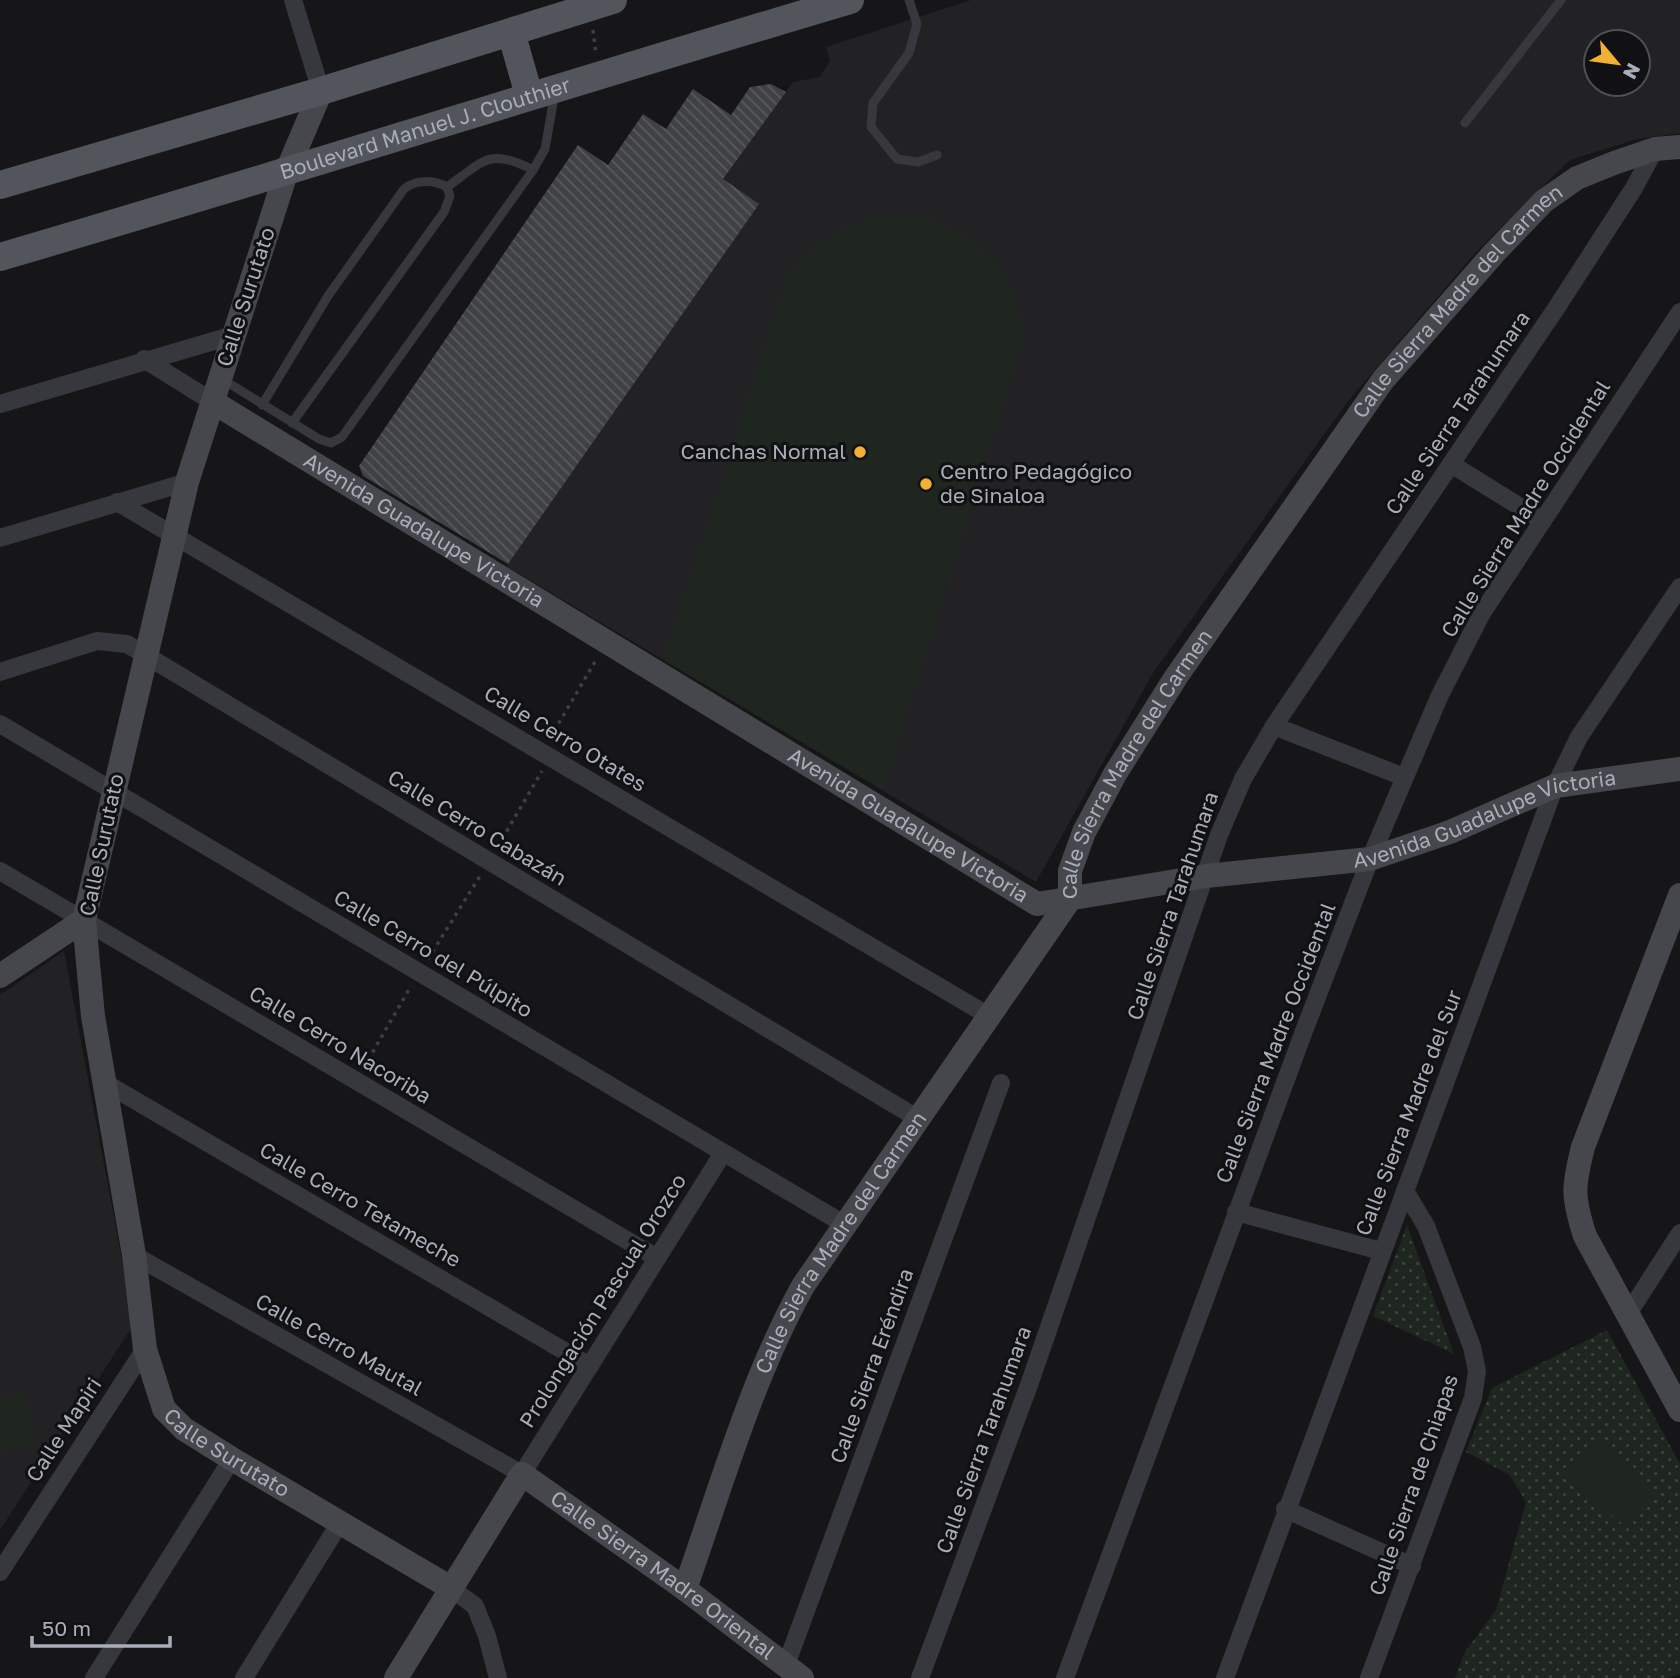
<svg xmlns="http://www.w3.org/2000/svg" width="1680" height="1678" viewBox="0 0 1680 1678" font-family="'Golos Text',sans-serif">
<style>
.built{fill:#222225;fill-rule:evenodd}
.park{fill:url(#park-dots)}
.pitch{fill:#1e261f}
.building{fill:url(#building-back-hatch)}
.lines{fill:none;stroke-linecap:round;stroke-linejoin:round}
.path{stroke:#3d3f44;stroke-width:3.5;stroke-dasharray:3.5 5;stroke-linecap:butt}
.lane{stroke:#37383d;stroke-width:9}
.street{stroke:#37383d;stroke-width:18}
.secondary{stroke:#45474d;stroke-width:24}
.primary{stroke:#53555c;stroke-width:28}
.poi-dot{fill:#f2b134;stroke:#111113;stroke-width:2.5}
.labels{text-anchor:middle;stroke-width:6;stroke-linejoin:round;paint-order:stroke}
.street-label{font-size:21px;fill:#a8adb8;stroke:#111113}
.poi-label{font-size:21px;fill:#a8adb8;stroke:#111113;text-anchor:end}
</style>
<defs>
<pattern id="park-dots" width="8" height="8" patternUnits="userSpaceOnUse" patternTransform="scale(1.75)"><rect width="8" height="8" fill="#1e261f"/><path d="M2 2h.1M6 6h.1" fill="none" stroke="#3c433d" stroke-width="1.8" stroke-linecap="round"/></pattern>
<pattern id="building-back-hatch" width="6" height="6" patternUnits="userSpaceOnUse" patternTransform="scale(1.75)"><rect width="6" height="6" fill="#404145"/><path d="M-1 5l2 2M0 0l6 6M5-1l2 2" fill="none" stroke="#595a5e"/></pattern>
</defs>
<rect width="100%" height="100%" fill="#161618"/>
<g class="built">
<path d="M971 0H1680V133L1637 139 1570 160 1479 249 1348 401 1153 673 1036 882 506 566 758 204 723 179 793 82 820 77 830 61 826 47ZM1596 42H1638V84H1596Z"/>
<polygon points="64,951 134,1324 0,1530 0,995"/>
</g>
<g class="park">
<polygon points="1407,1225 1454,1354 1373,1316"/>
<polygon points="1607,1330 1680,1464 1680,1674 1667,1678 1455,1678 1465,1652 1496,1610 1526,1502 1510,1475 1466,1452 1492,1388"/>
</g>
<g class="pitch">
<path d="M889 215 928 218 965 234 995 261 1015 297 1023 337 883 790 664 660 787 276C824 238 837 227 889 215Z"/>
<polygon points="25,1392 36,1445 0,1452 0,1398"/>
<polygon points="1597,1441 1655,1490 1625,1526 1566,1477"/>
</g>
<polygon class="building" points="771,84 786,92 723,179 759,204 508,564 363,476 359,466 578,145 608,165 643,114 666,129 693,89 731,115 750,87"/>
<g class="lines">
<g class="path">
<polyline points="593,30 596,54"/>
<polyline points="550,738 596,660"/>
<polyline points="498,846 542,771"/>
<polyline points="428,959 480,876"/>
<polyline points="364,1067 411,986"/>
</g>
<g class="lane">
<polyline points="909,0 917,24 909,53 873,103 871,127 897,159 918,162 937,155"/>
<polyline points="1465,123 1561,0"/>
<path d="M447 187C484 161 489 147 533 170"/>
<polyline points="222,379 319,439 331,443 342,437 533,170 545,149 555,92"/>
<path d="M262 405 328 296 404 189C416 179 434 180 447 187L450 196 444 212 292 423"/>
</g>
<g class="street">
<polyline points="293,0 321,91"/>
<polyline points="144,359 213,402"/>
<polyline points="0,404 234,335"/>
<polyline points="1451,464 1543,521"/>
<polyline points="117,502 989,1016"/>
<polyline points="0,538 187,482"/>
<polyline points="0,672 97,641 127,644 917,1118"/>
<polyline points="0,724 844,1224"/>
<polyline points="1274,726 1404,777"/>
<polyline points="0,871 657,1258"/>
<polyline points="107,1084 590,1366"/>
<polyline points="1236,1212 1381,1251"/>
<polyline points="134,1255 522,1474 723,1153"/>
<polyline points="1628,1314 1680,1233"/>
<polyline points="1285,1509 1412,1566"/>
<polyline points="0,1572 145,1349"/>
<polyline points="451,1588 475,1606 487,1636 498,1678"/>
<polyline points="786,1665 1001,1083"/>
<polyline points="94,1678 232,1459"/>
<polyline points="244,1678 339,1524"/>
<polyline points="920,1678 1029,1385 1219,835 1243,779 1274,726 1557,307 1634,188 1655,149"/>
<polyline points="1065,1678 1304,1031 1370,859 1440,695 1482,613 1680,312"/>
<polyline points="1225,1678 1555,786 1579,737 1680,587"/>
<polyline points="1369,1678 1473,1398 1477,1371 1472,1347 1426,1226 1405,1191"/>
</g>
<g class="secondary">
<path id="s1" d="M321 91 286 173 187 482 84 920 93 1016 134 1255 145 1349 164 1409 184 1429 232 1459 451 1588"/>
<path id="s2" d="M213 402 1037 904 1206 876 1370 859 1450 832 1555 786 1680 769"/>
<path d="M1680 895 1583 1147C1573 1187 1572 1196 1585 1236L1680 1410"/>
<polyline points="0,976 84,920"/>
<path id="s3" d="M685 1589C721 1487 751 1380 803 1286L1070 899V871L1084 832 1115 774 1176 677 1383 380 1494 253 1544 201 1577 178 1614 163 1655 149 1680 147"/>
<path id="s4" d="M396 1678 522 1474 685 1589 802 1678"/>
</g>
<g class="primary">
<polyline points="511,32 529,95"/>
<polyline points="0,185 321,91 613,0"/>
<path id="s5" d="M0 257C284 174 566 84 850 0"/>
</g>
</g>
<g class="poi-dot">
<circle cx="860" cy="452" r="7"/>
<circle cx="926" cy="484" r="7"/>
</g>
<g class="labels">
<g class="street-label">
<text dy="7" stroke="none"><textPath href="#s5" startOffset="444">Boulevard Manuel J. Clouthier</textPath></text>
<text transform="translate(246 297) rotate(-72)" y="7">Calle Surutato</text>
<text dy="7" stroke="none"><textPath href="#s3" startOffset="1516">Calle Sierra Madre del Carmen</textPath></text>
<text transform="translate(1458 413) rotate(-56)" y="7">Calle Sierra Tarahumara</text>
<text transform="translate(1526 509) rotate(-58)" y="7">Calle Sierra Madre Occidental</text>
<text dy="7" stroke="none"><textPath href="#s2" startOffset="247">Avenida Guadalupe Victoria</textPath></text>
<text transform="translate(565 739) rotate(31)" y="7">Calle Cerro Otates</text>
<text dy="7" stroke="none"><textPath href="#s3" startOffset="948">Calle Sierra Madre del Carmen</textPath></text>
<text dy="7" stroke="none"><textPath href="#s2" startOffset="1423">Avenida Guadalupe Victoria</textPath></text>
<text dy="7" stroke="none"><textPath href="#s2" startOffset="814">Avenida Guadalupe Victoria</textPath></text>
<text transform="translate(477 828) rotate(31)" y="7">Calle Cerro Cabazán</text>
<text transform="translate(102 845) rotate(-78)" y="7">Calle Surutato</text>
<text transform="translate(1173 906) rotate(-71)" y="7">Calle Sierra Tarahumara</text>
<text transform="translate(433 954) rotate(31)" y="7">Calle Cerro del Púlpito</text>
<text transform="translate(1276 1043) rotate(-69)" y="7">Calle Sierra Madre Occidental</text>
<text transform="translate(340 1045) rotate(31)" y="7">Calle Cerro Nacoriba</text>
<text transform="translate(1409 1113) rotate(-69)" y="7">Calle Sierra Madre del Sur</text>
<text transform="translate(360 1205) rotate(30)" y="7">Calle Cerro Tetameche</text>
<text dy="7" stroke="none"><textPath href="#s3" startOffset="382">Calle Sierra Madre del Carmen</textPath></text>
<text transform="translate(603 1301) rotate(-58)" y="7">Prolongación Pascual Orozco</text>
<text transform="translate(339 1345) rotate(29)" y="7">Calle Cerro Mautal</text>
<text transform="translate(872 1366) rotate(-70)" y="7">Calle Sierra Eréndira</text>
<text transform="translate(64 1430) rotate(-57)" y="7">Calle Mapiri</text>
<text transform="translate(984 1440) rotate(-70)" y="7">Calle Sierra Tarahumara</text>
<text dy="7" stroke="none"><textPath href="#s1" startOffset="1437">Calle Surutato</textPath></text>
<text transform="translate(1414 1485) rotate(-71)" y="7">Calle Sierra de Chiapas</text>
<text dy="7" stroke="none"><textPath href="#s4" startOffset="413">Calle Sierra Madre Oriental</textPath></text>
</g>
<g class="poi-label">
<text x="846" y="459">Canchas Normal</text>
<text x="940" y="479" text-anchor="start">Centro Pedagógico<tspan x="940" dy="24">de Sinaloa</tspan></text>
</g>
</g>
<g transform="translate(1617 63) rotate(119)"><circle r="33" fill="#111113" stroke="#4d4f55" stroke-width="2"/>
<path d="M0-5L12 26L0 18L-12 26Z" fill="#f2b134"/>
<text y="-10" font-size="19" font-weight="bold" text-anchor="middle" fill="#a8adb8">N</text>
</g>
<path d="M32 1636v10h138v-10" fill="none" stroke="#a8adb8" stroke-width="3.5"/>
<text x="42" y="1636" font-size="21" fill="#a8adb8" stroke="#111113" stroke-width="5" paint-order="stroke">50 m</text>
</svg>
